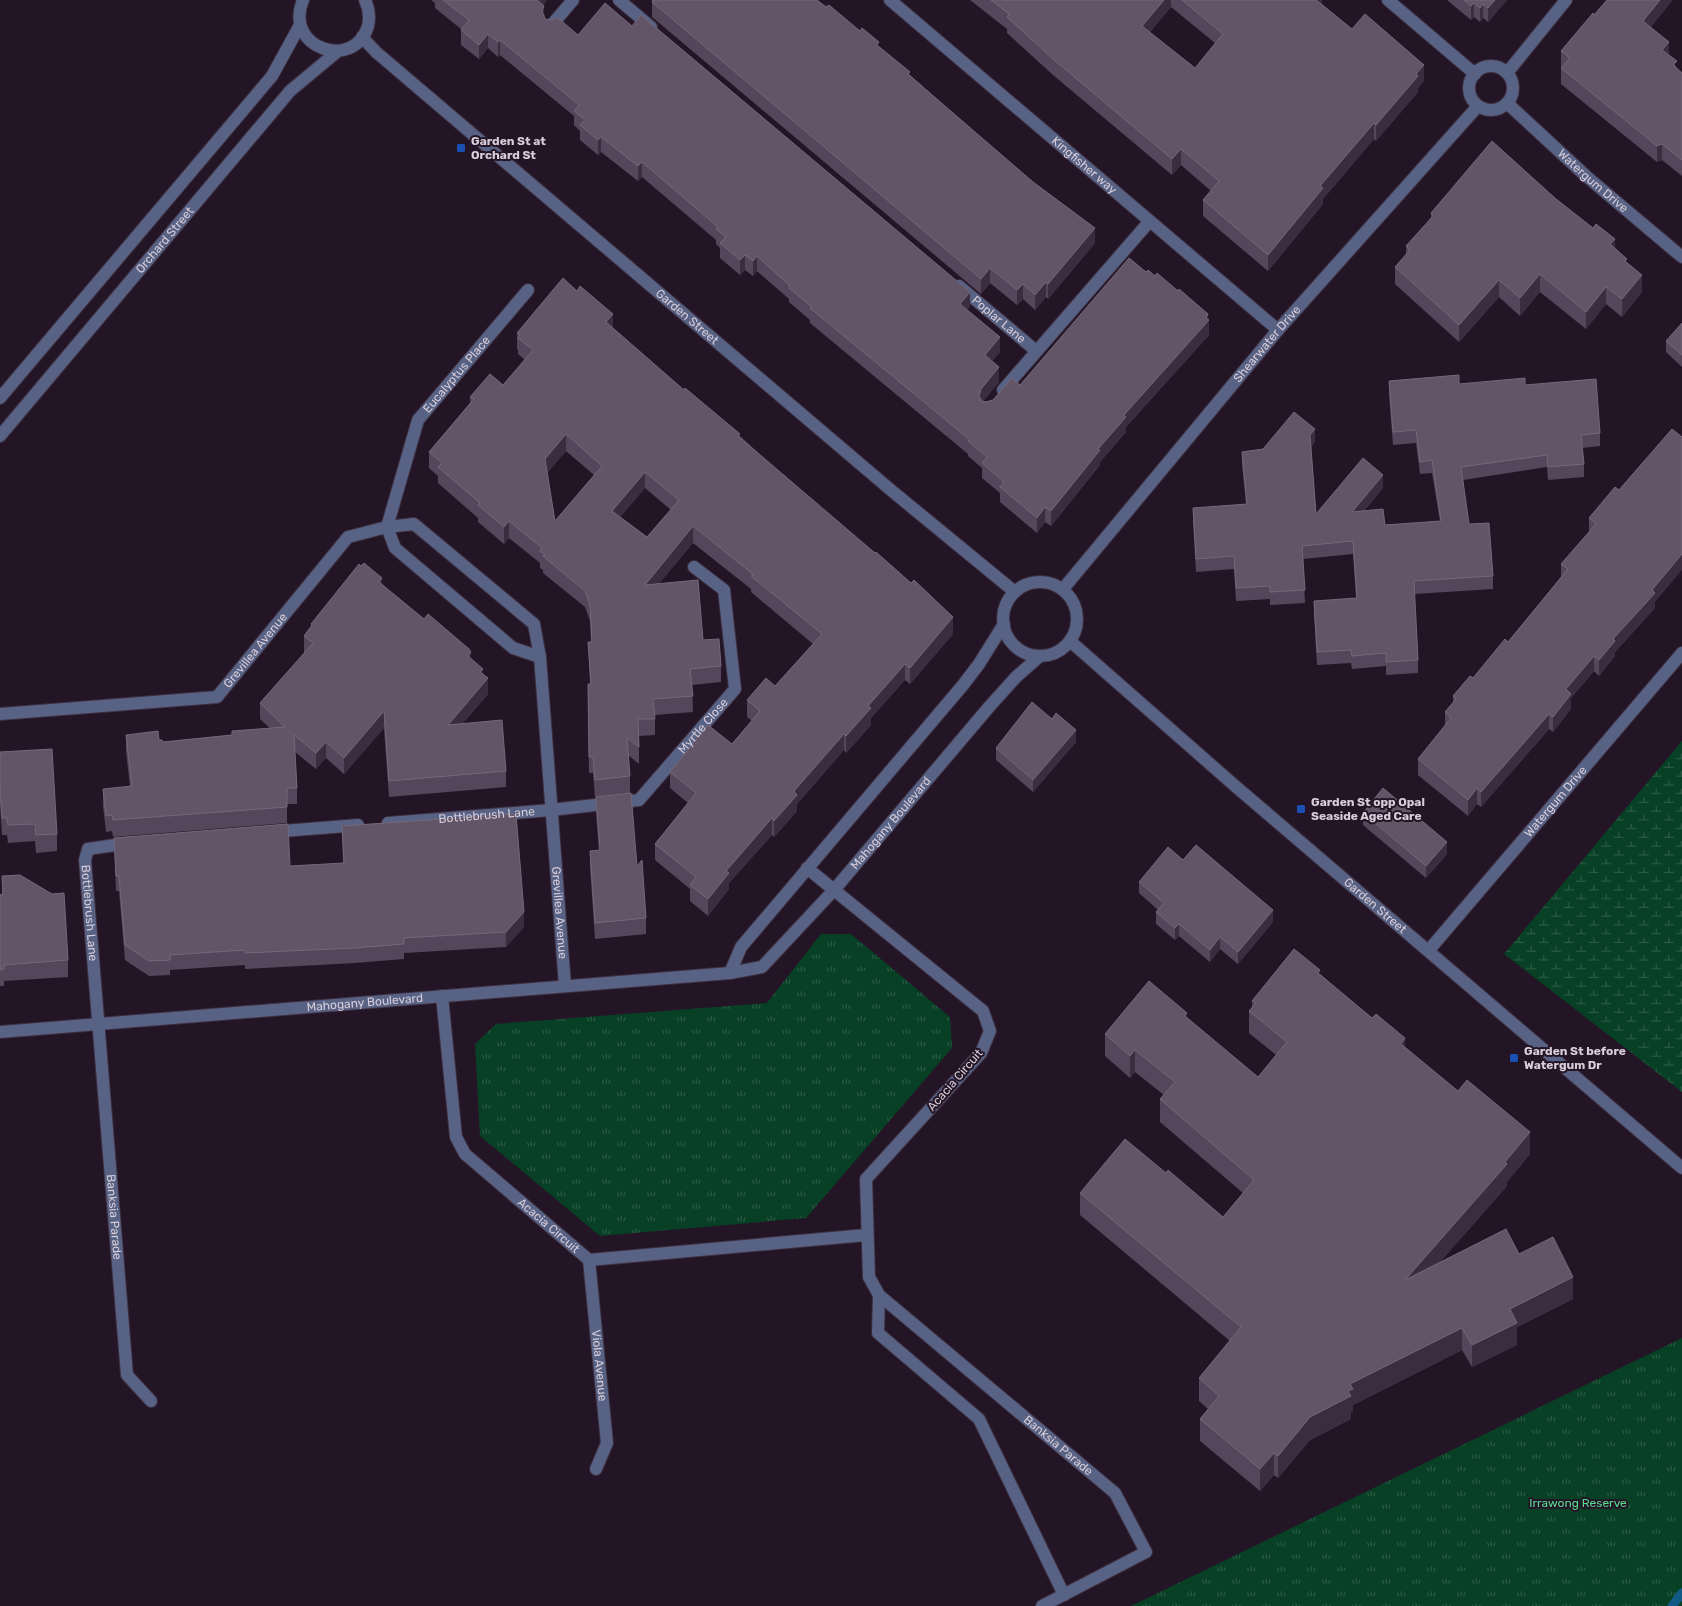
<svg xmlns="http://www.w3.org/2000/svg" width="1682" height="1606" viewBox="0 0 1682 1606" font-family="Rubik,sans-serif">
<style>
.wetland{fill:url(#wetland-marsh)}
.park{fill:url(#park-tufts)}
.lines{fill:none;stroke-linecap:round;stroke-linejoin:round}
.stream{stroke:#115a88;stroke-width:9}
.minor-casing{stroke:#3d2f3f;stroke-width:14}
.minor{stroke:#576284;stroke-width:12}
.wall{fill:#55465b;fill-rule:evenodd}
.shaded-wall{fill:#3b2c40}
.building{fill:#635568;stroke:#75687a;fill-rule:evenodd}
.transit-dot{fill:#1a4fb4;stroke:#241526;stroke-width:2}
.labels{text-anchor:middle;stroke-width:4;stroke-linejoin:round;paint-order:stroke}
.poi-label{font-size:12px;font-weight:bold;fill:#d8cdd9;stroke:#241526;text-anchor:start}
.street-label{font-size:12px;fill:#d8cdd9;stroke:#241526}
.park-label{font-size:12px;fill:#59db92;stroke:#241526}
</style>
<defs>
<pattern id="wetland-marsh" width="20" height="14" patternUnits="userSpaceOnUse" patternTransform="scale(1.25)"><rect width="20" height="14" fill="#074024"/><path d="M1 5h8M5 5V1M11 12h8M15 12V8" fill="none" stroke="#2a5a43"/></pattern>
<pattern id="park-tufts" width="24" height="20" patternUnits="userSpaceOnUse" patternTransform="scale(1.25)"><rect width="24" height="20" fill="#074024"/><path d="M3 7l-1-3M5 7V3M7 7l1-3M15 17l-1-3M17 17v-4M19 17l1-3" fill="none" stroke="#2a5a43"/></pattern>
</defs>
<rect width="100%" height="100%" fill="#241526"/>
<polygon class="wetland" points="1682,741 1682,1092 1504,954"/>
<g class="park">
<polygon points="821,934 851,934 950,1017 952,1048 806,1218 600,1236 480,1136 475,1044 496,1024 767,1003"/>
<polygon points="1682,1338 1682,1606 1131,1606"/>
</g>
<g class="lines">
<polyline class="stream" points="1672,1606 1682,1593"/>
<defs>
<g id="minor">
<path d="M303 0C283 48 354 72 368 26 370 17 369 8 365 0"/>
<polyline points="619,0 651,27"/>
<path id="s1" d="M890 0 1278 330"/>
<polyline points="1388,0 1475,74"/>
<polyline points="550,27 573,0"/>
<path id="s2" d="M362 37 376 52 892 491 1015 592"/>
<circle cx="1491" cy="88" r="22"/>
<polyline points="1507,73 1566,0"/>
<path id="s3" d="M1507 103 1586 176 1682 257"/>
<path id="s4" d="M959 286 1035 350"/>
<polyline points="1003,390 1149,222"/>
<polyline points="0,398 272,76 300,25"/>
<path id="s5" d="M0 436 290 91 338 51"/>
<path id="s6" d="M387 527 418 420 528 290"/>
<polyline points="387,527 395,548 513,648 540,657"/>
<circle cx="1040" cy="619" r="37"/>
<path id="s7" d="M1063 589 1278 330 1478 106"/>
<path id="s8" d="M1070 641 1234 785 1682 1168"/>
<path id="s9" d="M0 714 217 697 348 537 387 527 414 524 534 624 540 657 565 986"/>
<path id="s10" d="M388 823 551 810 639 800 735 689 724 590 694 567"/>
<polyline points="271,832 358,825"/>
<path id="s11" d="M129 843 88 849 85 860 127 1375 151 1401"/>
<path id="s12" d="M807 868 983 1011 990 1031 981 1053 866 1179 869 1277 879 1295 1115 1493 1146 1552 1042 1606"/>
<path id="s13" d="M1429 950 1682 653"/>
<polyline points="730,973 741,947 963,685 979,664 1004,624"/>
<path id="s14" d="M442 996 456 1137 465 1154 589 1260 866 1235"/>
<path id="s15" d="M0 1032 730 973 762 967 834 890 989 707 1016 677 1040 656"/>
<path id="s16" d="M589 1260 607 1443 596 1469"/>
<polyline points="879,1295 878,1333 979,1419 1064,1595"/>
</g>
</defs>
<use href="#minor" class="minor-casing"/>
<use href="#minor" class="minor"/>
</g>
<g class="wall">
<polygon points="431,0 547,0 543,5 545,19 578,35 970,306 967,310 1000,352 992,361 999,382 983,401 986,402 993,400 1020,385 1146,272 1155,276 1178,291 1208,314 1209,335 1126,427 1126,432 1100,462 1100,465 1051,526 1045,522 1037,533 1000,502 1000,493 982,478 982,468 968,456 968,454 810,323 810,320 789,302 789,299 757,271 753,276 745,270 740,275 720,258 720,248 716,244 716,240 642,177 638,181 601,152 598,155 580,140 580,131 574,125 574,116 517,69 500,55 498,57 488,48 479,59 461,45 461,29 435,8 435,3"/>
<polygon points="652,0 817,0 879,47 1095,243 1048,299 1046,297 1035,310 1023,299 1017,305 990,283 981,294 652,17"/>
<path d="M970 0H1322V4L1352 29 1424 81 1418 88V92L1376 141 1374 139 1323 199V204L1268 271 1203 216V200L1211 191 1181 165 1172 175 1053 75 1007 33V29ZM1171 7 1215 43 1195 68 1150 32Z"/>
<polygon points="1447,0 1507,0 1488,22 1483,18 1480,22 1474,17 1471,20"/>
<polygon points="1594,15 1651,27 1677,68 1682,73 1682,176 1662,160 1657,162 1561,84 1561,51"/>
<polygon points="1556,199 1615,248 1627,263 1642,292 1622,317 1606,304 1586,329 1540,292 1520,316 1499,297 1459,342 1395,284 1395,267 1406,254 1406,246 1431,219 1431,213"/>
<polygon points="1682,323 1682,367 1666,352 1666,341"/>
<path d="M613 328 684 390 740 436 953 634 910 684 905 680 871 718V725L846 753 844 750 797 804V811L774 837 772 835 729 883V889L708 916 690 901V889L655 860V844L688 803 670 788V772L732 744 752 721 747 717V700L775 686 813 644 751 592V589L693 543 659 583 703 640 721 666V682L692 685 693 712 655 715V735L639 736V764L628 755 630 776V793L595 797 593 773H589L588 684H590L588 642H591L590 621 585 607 543 573V570L540 568V563L509 538 504 544 478 522V518L438 483V476L429 468V452L470 403V397L503 385 525 360 518 354V350L517 349V333ZM566 451 594 475 555 521 547 473ZM645 488 671 510 647 537 620 517Z"/>
<polygon points="1389,381 1459,384 1525,385 1600,433 1600,446 1582,448 1584,464 1584,477 1548,480 1547,467 1463,480 1469,524 1493,576 1493,589 1414,594 1418,660 1418,673 1386,675 1386,666 1352,669 1351,663 1317,665 1314,614 1314,601 1356,598 1353,554 1303,559 1305,603 1270,605 1270,599 1236,601 1234,569 1196,572 1193,521 1193,508 1246,504 1242,464 1242,452 1263,449 1315,442 1311,447 1316,514 1383,488 1364,511 1385,525 1440,521 1432,473 1420,474 1416,443 1393,445 1389,394"/>
<polygon points="1615,487 1655,602 1655,608 1615,652 1615,656 1599,676 1594,671 1571,698 1571,709 1553,732 1549,729 1481,807 1477,804 1468,816 1418,775 1418,759 1445,725 1445,712 1453,703 1453,696 1473,678 1508,642 1561,577 1561,564 1589,532 1589,518"/>
<polygon points="382,585 471,659 483,674 488,694 463,723 506,771 506,787 389,797 384,728 344,774 326,758 316,769 295,752 297,788 297,804 287,804 287,823 113,837 112,831 106,832 103,806 103,789 130,787 126,751 126,735 159,740 163,742 232,735 270,728 260,719 260,703 305,653 304,652 304,636 311,627 311,624"/>
<polygon points="1052,719 1076,742 1033,792 996,760 996,748"/>
<polygon points="0,752 57,834 57,851 36,853 35,841 8,843 7,835 2,835 0,804"/>
<polygon points="596,797 637,866 646,918 646,934 595,939 590,867 590,851 599,851 596,813"/>
<polygon points="1363,813 1447,854 1426,878 1363,825"/>
<polygon points="342,826 524,927 506,947 404,953 404,959 355,963 245,969 245,965 170,970 170,975 149,976 125,960 119,891 116,891 114,838 290,866 343,863"/>
<polygon points="1183,860 1273,922 1238,964 1220,949 1210,962 1179,936 1175,940 1156,924 1156,912 1158,910 1139,893 1139,882"/>
<polygon points="2,876 68,960 68,977 4,981 4,986 0,986 0,895 2,895"/>
<polygon points="1320,974 1530,1154 1507,1182 1507,1186 1440,1262 1519,1254 1573,1299 1517,1327 1517,1345 1472,1367 1462,1350 1353,1405 1353,1411 1351,1412 1351,1419 1310,1440 1278,1478 1274,1475 1260,1491 1200,1441 1200,1419 1208,1409 1199,1401 1199,1378 1230,1341 1080,1215 1080,1193 1166,1173 1223,1217 1243,1193 1160,1122 1160,1099 1164,1095 1135,1072 1130,1078 1105,1056 1105,1034 1187,1019 1258,1077 1276,1055 1249,1033 1249,1011 1252,1008 1252,1001"/>
</g>
<g class="shaded-wall">
<polygon points="536,0 547,0 536,14"/>
<polygon points="1164,0 1171,0 1171,7 1142,42 1142,26"/>
<polygon points="1316,0 1322,0 1322,10"/>
<polygon points="1495,0 1507,0 1488,22 1488,8"/>
<polygon points="1660,0 1673,0 1643,37 1643,21"/>
<polygon points="1474,3 1474,17 1471,20 1471,6"/>
<polygon points="1483,4 1483,18 1480,22 1480,8"/>
<polygon points="544,6 544,21 542,11"/>
<polygon points="488,34 488,48 479,59 479,45"/>
<polygon points="500,40 500,55 498,57 498,42"/>
<polygon points="1669,42 1669,58 1662,50"/>
<polygon points="1424,65 1424,81 1418,88 1418,92 1376,141 1376,125"/>
<polygon points="1374,123 1374,139 1323,199 1323,204 1268,271 1268,255 1320,186"/>
<polygon points="601,137 601,152 598,155 598,140"/>
<polygon points="1662,144 1662,160 1657,162 1657,146"/>
<polygon points="1181,149 1181,165 1172,175 1172,159"/>
<polygon points="642,162 642,177 638,181 638,166"/>
<polygon points="1095,228 1095,243 1048,299 1048,284"/>
<polygon points="1615,239 1615,257 1610,244"/>
<polygon points="745,255 745,270 740,275 740,260"/>
<polygon points="757,256 757,271 753,276 753,261"/>
<polygon points="990,268 990,283 981,294 981,279"/>
<polygon points="1540,274 1540,292 1520,316 1520,298"/>
<polygon points="1642,275 1642,292 1622,317 1622,299"/>
<polygon points="1499,280 1499,297 1459,342 1459,325"/>
<polygon points="1046,282 1046,297 1035,310 1035,295"/>
<polygon points="1023,284 1023,299 1017,305 1017,290"/>
<polygon points="1606,287 1606,304 1586,329 1586,312"/>
<polygon points="970,292 970,306 960,319 960,304"/>
<polygon points="613,314 613,330 606,322"/>
<polygon points="1208,314 1209,335 1126,427 1126,432 1100,462 1100,465 1051,526 1051,511 1124,415"/>
<polygon points="1000,337 1000,352 985,370 985,355"/>
<polygon points="999,367 999,382 981,404 979,396 981,389"/>
<polygon points="1315,429 1315,442 1310,448 1310,435"/>
<polygon points="566,434 566,451 545,475 545,459"/>
<polygon points="645,472 645,488 612,527 612,511"/>
<polygon points="1383,475 1383,488 1352,525 1352,512"/>
<polygon points="1045,507 1045,522 1037,533 1037,518"/>
<polygon points="509,521 509,538 504,544 504,527"/>
<polygon points="693,526 693,543 645,601 645,585"/>
<polygon points="1682,554 1682,570 1655,602 1655,608 1615,652 1615,656 1599,676 1599,660 1613,639 1652,590"/>
<polygon points="382,578 382,594 379,582"/>
<polygon points="953,617 953,634 910,684 910,668"/>
<polygon points="471,652 471,669 468,656"/>
<polygon points="1594,656 1594,671 1571,698 1571,709 1553,732 1553,717 1566,689"/>
<polygon points="905,664 905,680 871,718 871,725 846,753 846,736 868,706"/>
<polygon points="483,669 483,684 488,678 488,694 448,741 448,725 480,672"/>
<polygon points="384,711 384,728 344,774 344,758"/>
<polygon points="1549,714 1549,729 1481,807 1481,792"/>
<polygon points="1076,730 1076,742 1033,792 1033,780"/>
<polygon points="844,734 844,750 797,804 797,811 774,837 774,821 794,791"/>
<polygon points="326,742 326,758 316,769 316,753"/>
<polygon points="1477,788 1477,804 1468,816 1468,800"/>
<polygon points="772,818 772,835 729,883 729,889 708,916 708,899 726,871"/>
<polygon points="1447,842 1447,854 1426,878 1426,866"/>
<polygon points="1273,910 1273,922 1238,964 1238,952"/>
<polygon points="524,912 524,927 506,947 506,932"/>
<polygon points="1179,924 1179,936 1175,940 1175,928"/>
<polygon points="1220,937 1220,949 1210,962 1210,950"/>
<polygon points="1405,1038 1405,1060 1401,1044"/>
<polygon points="1135,1050 1135,1072 1130,1078 1130,1056"/>
<polygon points="1530,1132 1530,1154 1507,1182 1507,1186 1405,1302 1405,1280"/>
<polygon points="1573,1277 1573,1299 1517,1327 1517,1345 1472,1367 1472,1345 1510,1309"/>
<polygon points="1462,1328 1462,1350 1353,1405 1353,1411 1351,1412 1351,1419 1310,1440 1278,1478 1278,1456 1310,1417 1348,1391 1350,1384"/>
<polygon points="1274,1453 1274,1475 1260,1491 1260,1469"/>
</g>
<g class="building">
<polygon points="443,0 537,0 544,6 542,11 545,19 552,20 557,17 578,35 605,3 632,26 641,15 970,292 960,304 1000,337 985,355 999,367 981,389 979,396 982,401 986,402 993,400 1012,378 1020,385 1129,258 1146,272 1148,270 1155,276 1157,273 1178,291 1179,289 1208,314 1206,318 1209,320 1124,415 1126,417 1098,449 1100,450 1051,511 1045,507 1037,518 1000,487 1004,482 982,463 987,457 968,441 970,440 810,308 812,307 789,288 790,286 757,256 753,261 745,255 740,260 720,243 726,237 716,229 718,227 642,162 638,166 601,137 598,140 580,125 585,120 574,111 579,105 517,54 500,40 498,42 488,34 479,45 461,30 469,20"/>
<polygon points="653,0 817,0 826,7 829,5 860,31 862,28 879,42 877,45 910,72 908,74 975,132 1033,182 1095,228 1048,284 1046,282 1035,295 1023,284 1017,290 990,268 981,279 652,2"/>
<polygon points="991,0 1164,0 1142,26 1195,68 1223,34 1182,0 1316,0 1352,29 1365,14 1424,65 1416,74 1418,76 1376,125 1374,123 1320,186 1323,188 1268,255 1203,200 1219,181 1181,149 1172,159 1053,59 1007,17 1009,14"/>
<polygon points="1464,0 1495,0 1488,8 1483,4 1480,8 1474,3 1471,6"/>
<polygon points="1607,0 1660,0 1643,21 1669,42 1662,50 1677,61 1673,65 1682,73 1682,160 1662,144 1657,146 1561,68 1570,58 1561,51 1593,13 1594,15"/>
<polygon points="1492,141 1556,199 1593,228 1596,224 1615,239 1610,244 1627,259 1625,261 1642,275 1622,299 1606,287 1586,312 1540,274 1520,298 1499,280 1459,325 1395,267 1410,250 1406,246 1433,216 1431,213"/>
<path d="M563 278 577 291 580 286 613 314 606 322 684 390 685 388 740 434 738 436 875 553 876 552 911 583 914 580 953 617 910 668 905 664 868 706 871 708 846 736 844 734 794 791 797 795 774 821 772 818 726 871 729 873 708 899 690 885 696 877 655 844 696 793 670 772 708 725 732 744 760 711 747 700 766 678 775 686 822 634 751 576 754 575 693 526 645 585 698 580 703 640 719 639 721 666 690 669 693 696 653 699 655 719H638L639 747 627 738 630 776 595 780 593 757H589L588 684H591L588 642H592L590 605 585 591 543 556 545 555 540 551 542 548 509 521 504 527 478 505 480 503 438 467 442 463 429 452 474 399 470 397 490 374 503 385 533 350 518 338 520 335 517 333ZM566 434 602 466 555 521 545 459ZM645 472 679 500 647 537 612 511Z"/>
<polygon points="1682,323 1682,355 1666,341"/>
<polygon points="1459,375 1459,384 1525,378 1525,385 1596,379 1600,433 1581,435 1584,464 1548,467 1547,455 1461,467 1469,524 1489,523 1493,576 1414,581 1418,660 1386,662 1386,653 1352,656 1351,650 1317,652 1314,601 1357,598 1353,541 1302,546 1305,590 1270,592 1270,586 1236,588 1234,556 1196,559 1193,508 1247,504 1242,452 1263,449 1294,412 1315,429 1310,435 1316,514 1363,458 1383,475 1352,512 1383,509 1385,525 1441,521 1432,460 1420,462 1416,430 1393,432 1389,381"/>
<polygon points="1672,429 1682,437 1682,554 1652,590 1655,593 1613,639 1615,641 1599,660 1594,656 1566,689 1571,694 1553,717 1549,714 1481,792 1477,788 1468,800 1418,759 1451,718 1445,712 1456,699 1453,696 1470,676 1473,678 1505,639 1508,642 1568,569 1561,564 1596,524 1589,518 1615,487 1619,490"/>
<polygon points="364,563 382,578 379,582 424,619 428,614 469,649 471,652 468,656 483,669 480,672 488,678 448,725 502,720 506,771 389,781 384,711 344,758 326,742 316,753 294,735 297,788 287,788 287,807 113,820 112,815 106,816 103,789 132,786 126,735 158,731 159,740 162,740 163,742 232,735 232,731 285,727 260,703 313,643 304,636 312,625 311,624 359,564 361,566"/>
<polygon points="1032,702 1052,719 1056,713 1076,730 1033,780 996,748"/>
<polygon points="52,749 57,834 36,835 35,824 8,825 7,818 2,818 0,787 0,752"/>
<polygon points="1383,788 1447,842 1426,866 1363,813"/>
<polygon points="631,793 637,866 642,860 646,918 595,923 590,851 600,850 596,797"/>
<polygon points="516,814 524,912 506,932 404,938 404,944 355,948 245,953 245,950 170,955 170,960 149,961 125,945 119,876 116,876 114,838 288,824 290,866 344,863 342,826"/>
<polygon points="1196,845 1273,910 1238,952 1220,937 1210,950 1179,924 1175,928 1156,912 1164,903 1139,882 1168,847 1183,860"/>
<polygon points="20,875 52,894 64,893 68,960 4,965 4,969 0,970 0,895 3,894 2,876"/>
<polygon points="1294,949 1320,970 1318,973 1372,1018 1376,1014 1405,1038 1401,1044 1458,1091 1467,1080 1530,1132 1505,1162 1507,1164 1405,1280 1506,1229 1519,1254 1553,1237 1573,1277 1510,1309 1517,1323 1472,1345 1462,1328 1350,1384 1353,1389 1348,1391 1351,1396 1310,1417 1278,1456 1274,1453 1260,1469 1200,1419 1219,1396 1199,1378 1241,1327 1080,1193 1125,1139 1166,1173 1168,1170 1223,1217 1254,1180 1160,1099 1175,1082 1135,1050 1130,1056 1105,1034 1149,981 1187,1013 1185,1016 1258,1077 1287,1042 1249,1011 1256,1003 1252,1001"/>
</g>
<g class="transit-dot">
<rect x="456" y="143" width="10" height="10" rx="2.5"/>
<rect x="1296" y="804" width="10" height="10" rx="2.5"/>
<rect x="1509" y="1053" width="10" height="10" rx="2.5"/>
</g>
<g class="labels">
<g class="poi-label">
<text x="471" y="145">Garden St at<tspan x="471" dy="14">Orchard St</tspan></text>
<text x="1311" y="806">Garden St opp Opal<tspan x="1311" dy="14">Seaside Aged Care</tspan></text>
<text x="1524" y="1055">Garden St before<tspan x="1524" dy="14">Watergum Dr</tspan></text>
</g>
<g class="street-label">
<text dy="4" stroke="none"><textPath href="#s1" startOffset="255">Kingfisher way</textPath></text>
<text dy="4" stroke="none"><textPath href="#s3" startOffset="116">Watergum Drive</textPath></text>
<text dy="4" stroke="none"><textPath href="#s5" startOffset="256">Orchard Street</textPath></text>
<text dy="4" stroke="none"><textPath href="#s2" startOffset="429">Garden Street</textPath></text>
<text dy="4" stroke="none"><textPath href="#s4" startOffset="52">Poplar Lane</textPath></text>
<text dy="4" stroke="none"><textPath href="#s7" startOffset="319">Shearwater Drive</textPath></text>
<text dy="4" stroke="none"><textPath href="#s6" startOffset="171">Eucalyptus Place</textPath></text>
<text dy="4" stroke="none"><textPath href="#s9" startOffset="278">Grevillea Avenue</textPath></text>
<text dy="4" stroke="none"><textPath href="#s10" startOffset="350">Myrtle Close</textPath></text>
<text dy="4" stroke="none"><textPath href="#s13" startOffset="195">Watergum Drive</textPath></text>
<text dy="4" stroke="none"><textPath href="#s10" startOffset="99">Bottlebrush Lane</textPath></text>
<text dy="4" stroke="none"><textPath href="#s15" startOffset="958">Mahogany Boulevard</textPath></text>
<text dy="4" stroke="none"><textPath href="#s8" startOffset="404">Garden Street</textPath></text>
<text dy="4" stroke="none"><textPath href="#s9" startOffset="938">Grevillea Avenue</textPath></text>
<text dy="4" stroke="none"><textPath href="#s11" startOffset="106">Bottlebrush Lane</textPath></text>
<text dy="4" stroke="none"><textPath href="#s15" startOffset="366">Mahogany Boulevard</textPath></text>
<text transform="translate(955 1080) rotate(-49)" y="4">Acacia Circuit</text>
<text dy="4" stroke="none"><textPath href="#s11" startOffset="411">Banksia Parade</textPath></text>
<text dy="4" stroke="none"><textPath href="#s14" startOffset="271">Acacia Circuit</textPath></text>
<text dy="4" stroke="none"><textPath href="#s16" startOffset="106">Viola Avenue</textPath></text>
<text dy="4" stroke="none"><textPath href="#s12" startOffset="795">Banksia Parade</textPath></text>
</g>
<g class="park-label">
<text x="1578" y="1507">Irrawong Reserve</text>
</g>
</g>
</svg>
